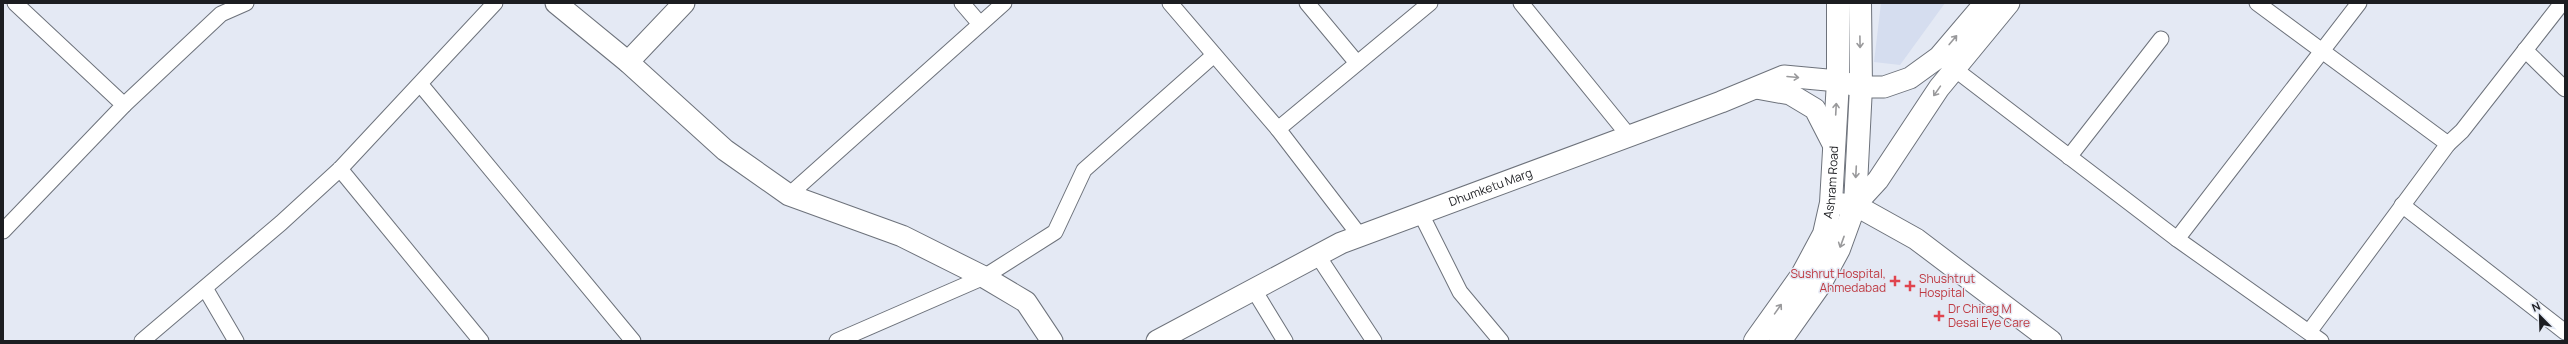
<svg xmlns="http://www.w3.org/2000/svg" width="2568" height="344" viewBox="0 0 2568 344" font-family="Manrope,sans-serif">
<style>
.built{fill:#d5ddef}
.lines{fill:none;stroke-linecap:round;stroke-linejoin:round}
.street-casing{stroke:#6d727b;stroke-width:17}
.secondary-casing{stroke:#6d727b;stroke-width:23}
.primary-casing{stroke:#6d727b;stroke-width:24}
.street{stroke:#fff;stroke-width:15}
.secondary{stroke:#fff;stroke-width:21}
.primary{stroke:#fff;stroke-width:22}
.oneway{stroke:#99999b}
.health-dot{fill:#e0444e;stroke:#e4e9f4;stroke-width:1.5}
.labels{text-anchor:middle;stroke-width:3;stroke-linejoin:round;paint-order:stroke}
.street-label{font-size:12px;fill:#1c1d21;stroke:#e4e9f4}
.health-label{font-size:12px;fill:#be3a42;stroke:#e4e9f4;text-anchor:start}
</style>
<rect width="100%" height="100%" fill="#e4e9f4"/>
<polygon class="built" points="1881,3 1945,3 1900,65 1874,62"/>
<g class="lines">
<defs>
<g id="street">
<polyline points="962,3 980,24"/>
<polyline points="1170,3 1278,129 1430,3"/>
<polyline points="1307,3 1357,63"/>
<polyline points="1521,3 1629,136"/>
<polyline points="2257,3 2448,144 2462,131 2562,3"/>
<polyline points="2525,50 2565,89"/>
<polyline points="1948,64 2177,239 2321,341"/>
<polyline points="421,85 633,341"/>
<polyline points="124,105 221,14 246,3"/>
<polyline points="1278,129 1360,236"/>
<polyline points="2069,157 2161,39"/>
<polyline points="340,169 481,341"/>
<polyline points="789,195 1004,3"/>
<polyline points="2402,205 2565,332"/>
<polyline points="1421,214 1460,292 1501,341"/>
<polyline points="3,231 124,105 15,3"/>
<polyline points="2177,239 2359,3"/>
<polyline points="1318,256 1374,341"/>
<polyline points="205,288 236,341"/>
<polyline points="1254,290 1285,341"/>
<polyline points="2309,332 2448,144"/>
<polyline points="142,341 281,223 340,169 495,3"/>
<polyline points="837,341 984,277 1055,232 1084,170 1214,55"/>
</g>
<g id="secondary">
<polyline points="556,3 628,62 725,150 789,195 902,236 984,277 1026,302 1052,341"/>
<polyline points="628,62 684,3"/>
<polyline points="1756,88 1790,94 1815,109 1834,146"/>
<polyline points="1831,203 1855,205 1916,239 2051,341"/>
<polyline points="1855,205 1878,180 1939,88 2009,3"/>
<path id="s1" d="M1157 341 1341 243 1721 102 1784 76 1838 81 1861 87H1884L1910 78 1939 57 1985 3"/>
</g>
<g id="primary">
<path id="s2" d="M1755 341 1802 275 1824 234 1831 203 1838 81V3"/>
<polyline points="1780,341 1819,286 1839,249 1855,205 1861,87 1860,3"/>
</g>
</defs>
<use href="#street" class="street-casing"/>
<use href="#secondary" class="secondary-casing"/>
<use href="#primary" class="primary-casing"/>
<use href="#street" class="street"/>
<use href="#secondary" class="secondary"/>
<use href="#primary" class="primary"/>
</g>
<defs><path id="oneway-shaft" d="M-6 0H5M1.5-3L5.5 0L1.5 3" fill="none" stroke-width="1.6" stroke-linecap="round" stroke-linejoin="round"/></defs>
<g class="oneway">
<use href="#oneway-shaft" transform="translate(1953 40) rotate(-50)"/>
<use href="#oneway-shaft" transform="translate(1860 42) rotate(89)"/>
<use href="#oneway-shaft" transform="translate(1793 77) rotate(5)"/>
<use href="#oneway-shaft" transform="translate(1937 91) rotate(125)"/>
<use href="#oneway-shaft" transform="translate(1836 109) rotate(-87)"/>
<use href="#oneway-shaft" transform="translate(1856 172) rotate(93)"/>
<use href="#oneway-shaft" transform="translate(1842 242) rotate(110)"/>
<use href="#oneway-shaft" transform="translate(1778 309) rotate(-55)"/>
</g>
<g class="health-dot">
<path d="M1893 275h4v4h4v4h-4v4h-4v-4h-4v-4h4z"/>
<path d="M1908 280h4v4h4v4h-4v4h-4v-4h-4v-4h4z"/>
<path d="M1937 310h4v4h4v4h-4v4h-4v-4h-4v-4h4z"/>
</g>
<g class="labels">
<g class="street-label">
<text dy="4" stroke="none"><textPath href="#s2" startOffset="180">Ashram Road</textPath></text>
<text dy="4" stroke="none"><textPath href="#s1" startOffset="368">Dhumketu Marg</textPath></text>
</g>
<g class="health-label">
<text x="1886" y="278" text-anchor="end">Sushrut Hospital,<tspan x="1886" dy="14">Ahmedabad</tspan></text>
<text x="1919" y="283">Shushtrut<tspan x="1919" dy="14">Hospital</tspan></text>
<text x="1948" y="313">Dr Chirag M<tspan x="1948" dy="14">Desai Eye Care</tspan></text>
</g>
</g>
<rect width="2568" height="344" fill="none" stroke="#1c1d21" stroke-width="8"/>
<g transform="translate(2540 316) rotate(337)" stroke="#e4e9f4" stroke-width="3" paint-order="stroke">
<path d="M0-3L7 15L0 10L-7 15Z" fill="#1c1d21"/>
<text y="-6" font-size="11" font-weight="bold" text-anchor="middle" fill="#1c1d21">N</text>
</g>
</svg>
